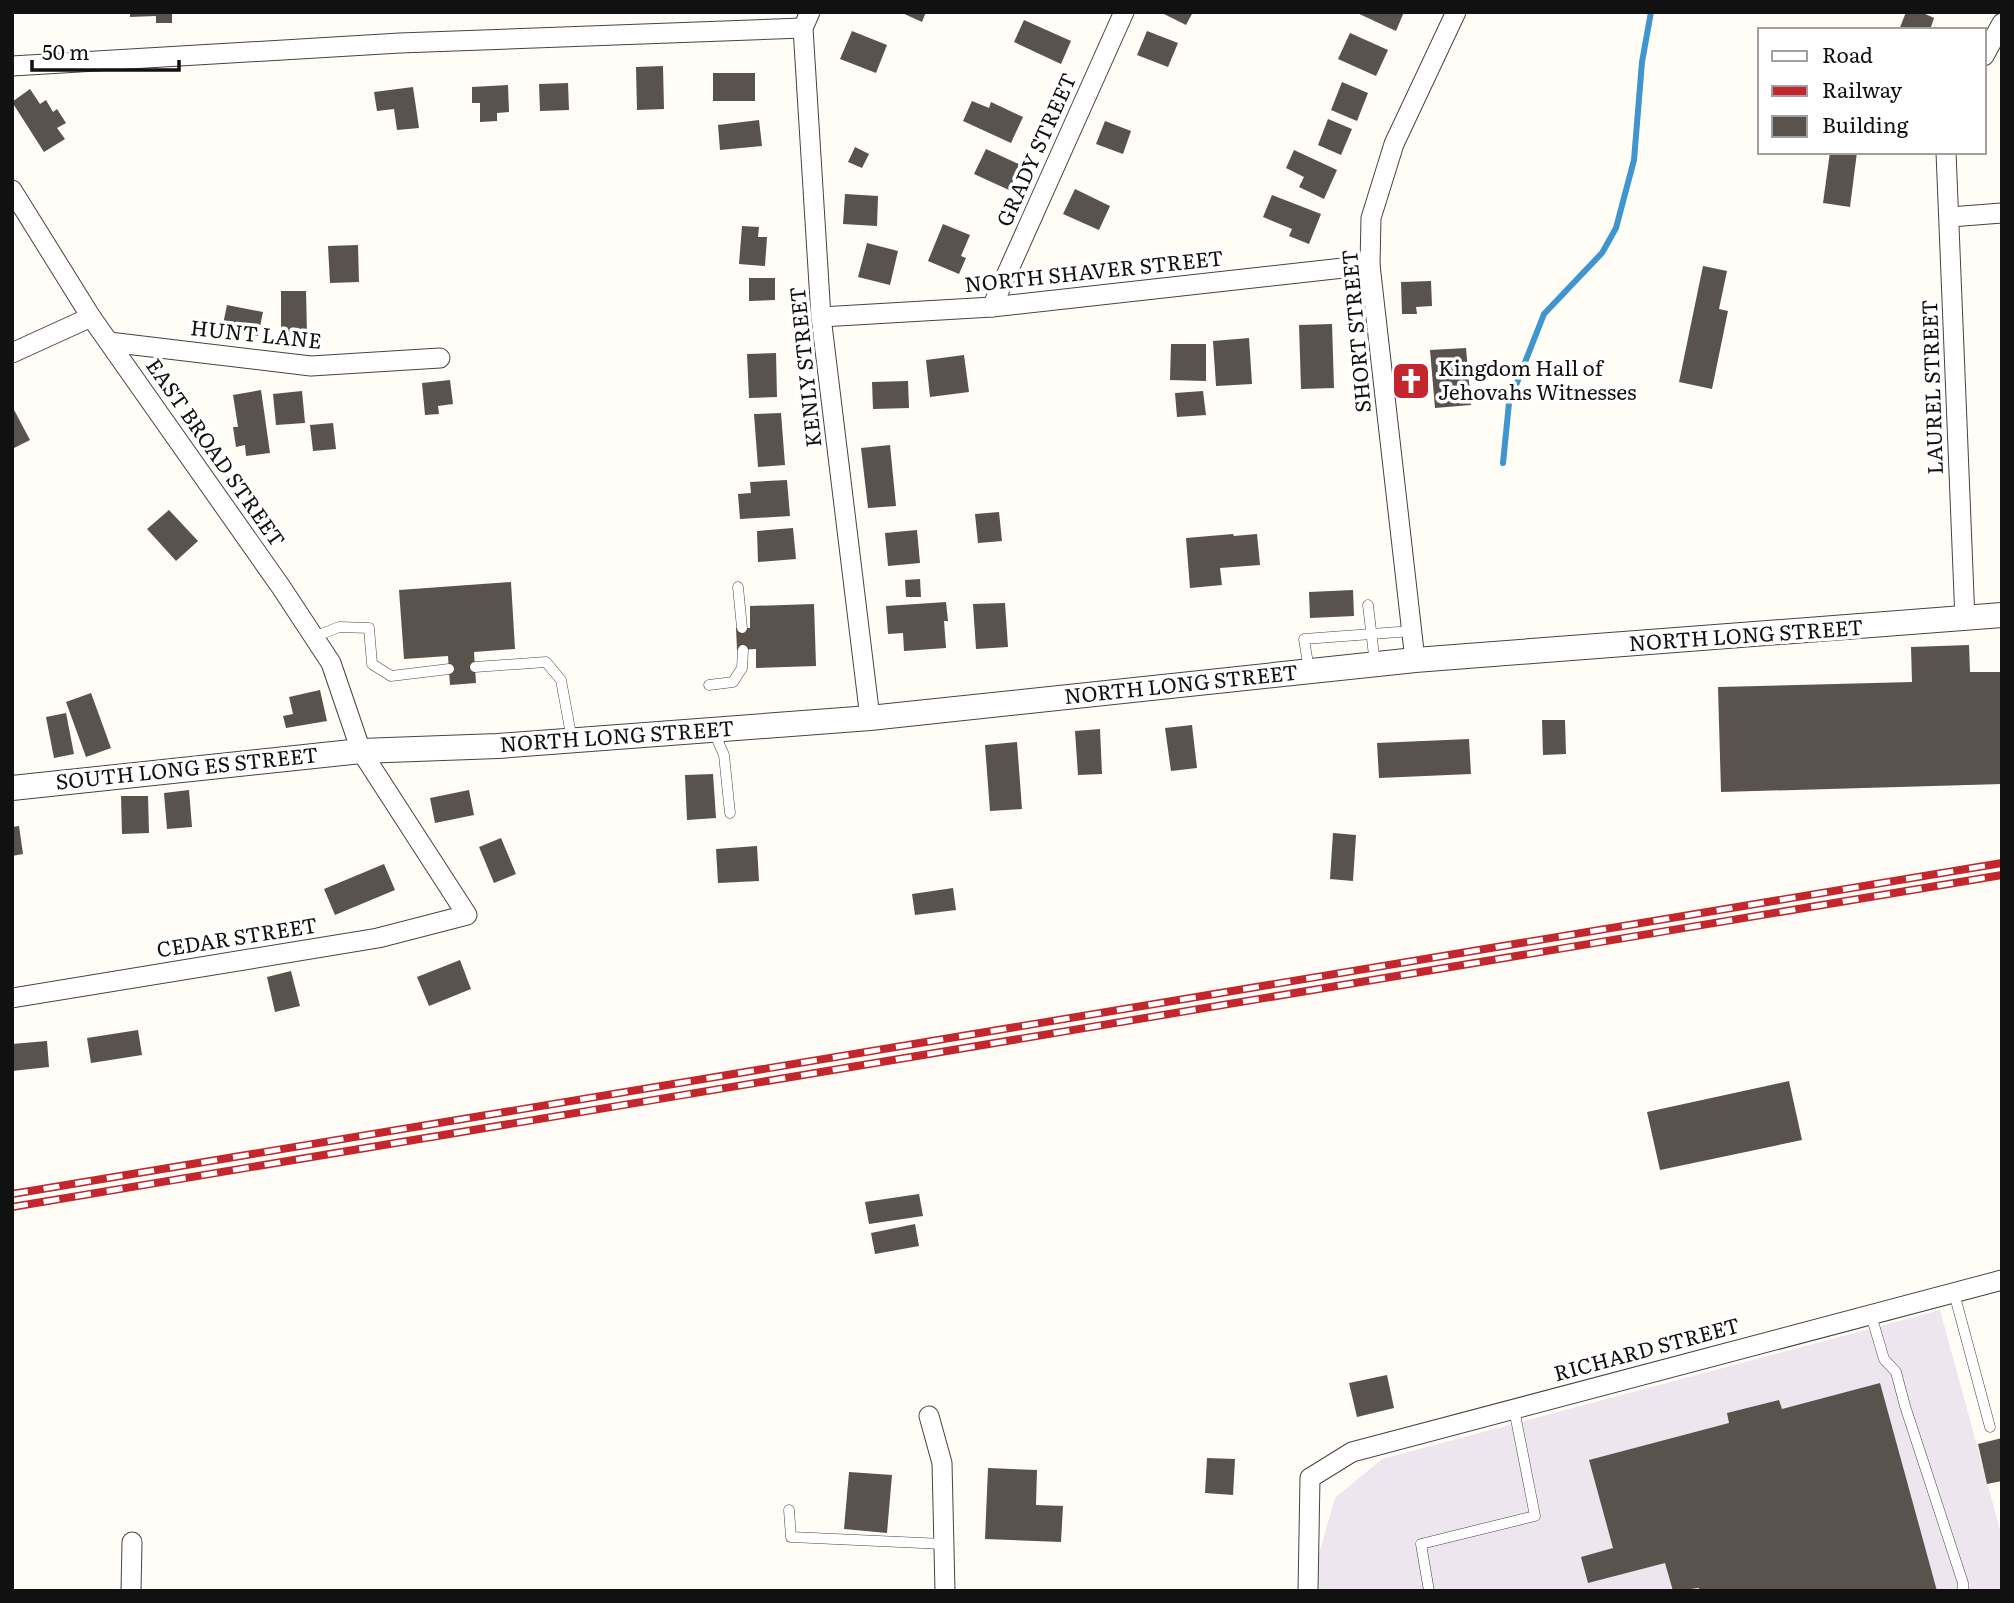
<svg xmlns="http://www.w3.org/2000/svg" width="2014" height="1603" viewBox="0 0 2014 1603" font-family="Literata,serif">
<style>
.industrial{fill:#eee6ef}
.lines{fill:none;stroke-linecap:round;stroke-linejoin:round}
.stream{stroke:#3f96cf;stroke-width:6}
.building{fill:#5a524d}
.service-casing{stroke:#444;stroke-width:11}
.minor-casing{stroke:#444;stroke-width:21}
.tertiary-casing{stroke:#444;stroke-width:26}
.service{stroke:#fff;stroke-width:10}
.minor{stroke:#fff;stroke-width:19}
.tertiary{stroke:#fff;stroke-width:24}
.rail-casing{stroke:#c4262e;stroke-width:8}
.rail{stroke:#fff;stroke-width:5;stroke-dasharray:16;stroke-linecap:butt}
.labels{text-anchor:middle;stroke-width:7;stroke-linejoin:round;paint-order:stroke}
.street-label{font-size:21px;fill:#111;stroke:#fff}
.poi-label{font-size:21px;fill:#111;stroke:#fff;text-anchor:start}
</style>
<rect width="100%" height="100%" fill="#fffdf5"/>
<polygon class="industrial" points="1940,1310 2002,1537 2002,1591 1319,1591 1317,1561 1335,1498 1382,1459"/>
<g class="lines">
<polyline class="stream" points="1503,463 1509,403 1544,314 1602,253 1616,228 1634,160 1642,62 1651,12"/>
</g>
<g class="building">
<polygon points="130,12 172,12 172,23 156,23 156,16 130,17"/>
<polygon points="900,12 926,12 922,22"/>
<polygon points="1160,12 1193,12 1186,25"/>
<polygon points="1355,12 1404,12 1396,31"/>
<polygon points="1906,12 1921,12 1934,18 1930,30 1899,30"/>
<polygon points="1024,20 1071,41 1061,64 1014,42"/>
<polygon points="852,31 887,45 876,73 840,59"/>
<polygon points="1147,31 1178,43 1168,67 1137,55"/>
<polygon points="1350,33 1388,50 1376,76 1338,59"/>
<polygon points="663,66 664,109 637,110 636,67"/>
<rect x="713" y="73" width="42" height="28"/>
<polygon points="1342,82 1368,93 1357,121 1331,110"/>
<polygon points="568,83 569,110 540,111 539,84"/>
<polygon points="508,85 509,112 497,113 497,121 480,122 480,103 472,103 472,87"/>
<polygon points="413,87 419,128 397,130 394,109 377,111 374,92"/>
<polygon points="30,89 40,104 46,100 53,112 57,109 66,123 57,128 65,139 44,152 12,102"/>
<polygon points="972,101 989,108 991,102 1023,117 1011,143 963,121"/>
<polygon points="1328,119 1352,129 1341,155 1318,145"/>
<polygon points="759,120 762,146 720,150 718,125"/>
<polygon points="1105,121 1131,131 1123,154 1096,144"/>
<polygon points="855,147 869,154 862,168 848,162"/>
<polygon points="986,149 1021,165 1009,190 974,174"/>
<polygon points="1294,150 1337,170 1324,199 1299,187 1304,177 1286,168"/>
<polygon points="1830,152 1857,152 1850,207 1823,203"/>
<polygon points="1075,189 1110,206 1099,230 1063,214"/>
<polygon points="845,194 878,196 877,226 843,224"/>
<polygon points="1272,195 1321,214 1309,244 1289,236 1292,229 1263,217"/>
<polygon points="943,224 970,235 961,256 966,258 959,274 928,261"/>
<polygon points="742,226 759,227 758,237 767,237 765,266 739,264"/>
<polygon points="867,243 898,251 890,285 858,277"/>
<polygon points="358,245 359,282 330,283 328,246"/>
<polygon points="1703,266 1727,271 1719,309 1728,311 1712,389 1679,382"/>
<polygon points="749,278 775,278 775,300 749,301"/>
<polygon points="1431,281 1432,306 1416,307 1417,314 1402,314 1401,282"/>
<polygon points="281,291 306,291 307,334 281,335"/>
<polygon points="227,305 263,312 258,336 222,329"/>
<polygon points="1332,324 1334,388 1301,389 1299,325"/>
<polygon points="1249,338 1252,384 1216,386 1213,341"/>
<polygon points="1171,344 1206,344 1206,381 1170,380"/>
<polygon points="1466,348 1471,405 1435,408 1430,350"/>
<polygon points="776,353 777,397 749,398 747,354"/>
<polygon points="964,355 969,392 930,397 926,360"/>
<polygon points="450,380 453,404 438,406 439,414 425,415 422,383"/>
<polygon points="908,381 909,408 873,409 872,382"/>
<polygon points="261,390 270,453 246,456 245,445 236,447 233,427 238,427 233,395"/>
<polygon points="302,391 305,423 276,425 273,394"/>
<polygon points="1203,391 1206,415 1177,417 1175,393"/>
<polygon points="12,406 30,440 12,449"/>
<polygon points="781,413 785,465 758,467 754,414"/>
<polygon points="333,423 336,449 313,451 310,425"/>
<polygon points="890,445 896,506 868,508 861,448"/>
<polygon points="787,480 790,516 740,519 738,494 751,493 750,482"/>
<polygon points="169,510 198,541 176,561 147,529"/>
<polygon points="999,512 1002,541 978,543 975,514"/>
<polygon points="793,528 796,559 758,562 757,531"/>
<polygon points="917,530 920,563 888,566 885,533"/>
<polygon points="1233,534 1234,536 1257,534 1260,565 1220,568 1222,585 1190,588 1186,538"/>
<polygon points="920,579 921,597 906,597 905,580"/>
<polygon points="511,582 515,649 474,652 476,683 450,685 448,656 404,659 399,590"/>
<polygon points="1353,590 1354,616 1310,618 1309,592"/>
<polygon points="946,602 948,621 944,621 946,648 904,651 903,633 888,634 886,606"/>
<polygon points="1005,603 1008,647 976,649 973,604"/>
<polygon points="814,604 816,666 756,668 756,649 737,650 736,628 750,628 750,606"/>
<polygon points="1969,645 1970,672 2002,672 2002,784 1721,792 1718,687 1912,682 1911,647"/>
<polygon points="320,690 327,721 286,728 283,716 293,714 289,697"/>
<polygon points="91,693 111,748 86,757 66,702"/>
<polygon points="66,713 74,754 54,758 46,717"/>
<polygon points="1542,720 1565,720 1566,754 1543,755"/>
<polygon points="1192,725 1197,768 1171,771 1165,728"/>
<polygon points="1100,729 1102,774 1078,775 1075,731"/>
<polygon points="1469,739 1471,774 1379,778 1377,743"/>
<polygon points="1017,742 1022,809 990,811 985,745"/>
<polygon points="713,774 716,818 687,820 685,775"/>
<polygon points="189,790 192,827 167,829 164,793"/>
<polygon points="469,790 474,815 435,823 430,798"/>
<polygon points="121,796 148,796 149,833 122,834"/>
<polygon points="19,826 23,854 12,856 12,827"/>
<polygon points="1333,833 1356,835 1353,881 1330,879"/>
<polygon points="501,838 516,874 494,883 479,847"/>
<polygon points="757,846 759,881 718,883 716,849"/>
<polygon points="384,864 395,890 335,915 324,889"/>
<polygon points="953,888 956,910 915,915 912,894"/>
<polygon points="460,960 471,989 429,1006 417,977"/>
<polygon points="291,971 300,1006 275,1012 267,977"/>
<polygon points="138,1030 142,1055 91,1063 87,1038"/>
<polygon points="47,1041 49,1067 12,1071 12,1044"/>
<polygon points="1789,1081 1802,1140 1660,1170 1647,1112"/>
<polygon points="919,1194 923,1216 869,1224 865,1202"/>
<polygon points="915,1224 919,1246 875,1254 871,1233"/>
<polygon points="1387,1375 1394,1408 1357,1417 1349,1383"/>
<polygon points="1880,1383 1937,1591 1699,1591 1699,1588 1673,1591 1665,1563 1588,1583 1581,1557 1613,1548 1589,1460 1729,1423 1727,1413 1779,1400 1782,1409"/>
<polygon points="2002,1438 2002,1481 1987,1484 1978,1444"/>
<polygon points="1207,1458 1235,1459 1233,1495 1205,1493"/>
<polygon points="988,1468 1037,1470 1036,1505 1063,1506 1061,1542 985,1539"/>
<polygon points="849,1472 892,1475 887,1533 844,1529"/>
</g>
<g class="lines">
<defs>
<g id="service">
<polyline points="738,587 742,628"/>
<polyline points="1368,605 1375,664"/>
<polyline points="314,637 339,627 369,628 372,664 391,676 449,669"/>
<polyline points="475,667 546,662 561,680 572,740"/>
<polyline points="1309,670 1304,639 1412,631"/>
<polyline points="709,685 733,682 742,668 743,650"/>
<polyline points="713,730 724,755 730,813"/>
<polyline points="1954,1293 1990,1427"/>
<polyline points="1871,1315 1884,1359 1896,1372 1905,1406 1963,1583 1963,1591"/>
<polyline points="789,1510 791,1537 944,1544"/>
<polyline points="1429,1591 1421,1544 1535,1516 1514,1409"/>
</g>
<g id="minor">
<polyline points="810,12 803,28 821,317 870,718"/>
<polyline points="1984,56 2002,23"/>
<polyline points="12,66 400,43 803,28"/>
<polyline points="1946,152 1965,620"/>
<polyline points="12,190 91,317 281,587 331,663 361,751 467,915 378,938 12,998"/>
<polyline points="1950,217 2002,213"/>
<polyline points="992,307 1124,12"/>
<polyline points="821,317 992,307 1370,265"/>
<polyline points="109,342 311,366 440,358"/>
<polyline points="12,353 91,317"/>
<polyline points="1415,660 1370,265 1371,218 1394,144 1456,12"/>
<polyline points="929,1416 942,1463 945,1591"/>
<polyline points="131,1591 132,1542"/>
<polyline points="1308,1591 1310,1478 1352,1452 2002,1280"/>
</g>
<polyline id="tertiary" points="12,788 361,751 498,746 870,718 1415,660 2002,615"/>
</defs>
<use href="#service" class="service-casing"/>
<use href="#minor" class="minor-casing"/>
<use href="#tertiary" class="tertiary-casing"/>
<use href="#service" class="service"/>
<use href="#minor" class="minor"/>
<use href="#tertiary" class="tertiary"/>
<defs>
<g id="rail">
<polyline points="12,1194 2002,863"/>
<polyline points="12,1207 2002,875"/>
</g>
</defs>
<use href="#rail" class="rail-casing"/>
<use href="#rail" class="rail"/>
</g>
<defs>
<symbol id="church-square" viewBox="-11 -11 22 22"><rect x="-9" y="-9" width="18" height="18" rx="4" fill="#c4262e" stroke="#fff"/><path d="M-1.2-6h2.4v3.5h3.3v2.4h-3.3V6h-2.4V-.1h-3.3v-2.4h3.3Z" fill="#fff"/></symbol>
</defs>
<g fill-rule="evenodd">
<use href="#church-square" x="1389" y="359" width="44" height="44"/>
</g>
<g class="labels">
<g class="street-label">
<text transform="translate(1037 150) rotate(-66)" y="7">GRADY STREET</text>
<text transform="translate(1094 272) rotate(-6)" y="7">NORTH SHAVER STREET</text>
<text transform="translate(1357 331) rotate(-95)" y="7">SHORT STREET</text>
<text transform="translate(256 335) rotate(6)" y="7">HUNT LANE</text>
<text transform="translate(806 367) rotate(-96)" y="7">KENLY STREET</text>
<text transform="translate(1933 387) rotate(-92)" y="7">LAUREL STREET</text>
<text transform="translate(215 453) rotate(55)" y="7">EAST BROAD STREET</text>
<text transform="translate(1746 636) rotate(-4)" y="7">NORTH LONG STREET</text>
<text transform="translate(1181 685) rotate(-6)" y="7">NORTH LONG STREET</text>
<text transform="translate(617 737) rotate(-4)" y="7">NORTH LONG STREET</text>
<text transform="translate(187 769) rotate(-6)" y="7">SOUTH LONG ES STREET</text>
<text transform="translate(237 938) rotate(-9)" y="7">CEDAR STREET</text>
<text transform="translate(1647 1350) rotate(-15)" y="7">RICHARD STREET</text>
</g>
<g class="poi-label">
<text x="1438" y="376">Kingdom Hall of<tspan x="1438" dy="24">Jehovahs Witnesses</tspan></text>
</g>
</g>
<rect width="2014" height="1603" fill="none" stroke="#111111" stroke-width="28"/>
<rect x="1758" y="28" width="228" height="126" fill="#ffffff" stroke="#a0a0a0" stroke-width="2"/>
<rect x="1772" y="51" width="35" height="10" fill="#ffffff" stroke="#a0a0a0" stroke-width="2"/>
<text x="1822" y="63" font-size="21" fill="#111111">Road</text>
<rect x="1772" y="86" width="35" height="10" fill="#c4262e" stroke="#a0a0a0" stroke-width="2"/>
<text x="1822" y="98" font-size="21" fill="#111111">Railway</text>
<rect x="1772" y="116" width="35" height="21" fill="#5a524d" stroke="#a0a0a0" stroke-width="2"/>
<text x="1822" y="133" font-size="21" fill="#111111">Building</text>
<path d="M32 60v10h147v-10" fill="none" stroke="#111111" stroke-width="3.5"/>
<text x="42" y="60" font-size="21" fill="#111111" stroke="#ffffff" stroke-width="5" paint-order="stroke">50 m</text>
</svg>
